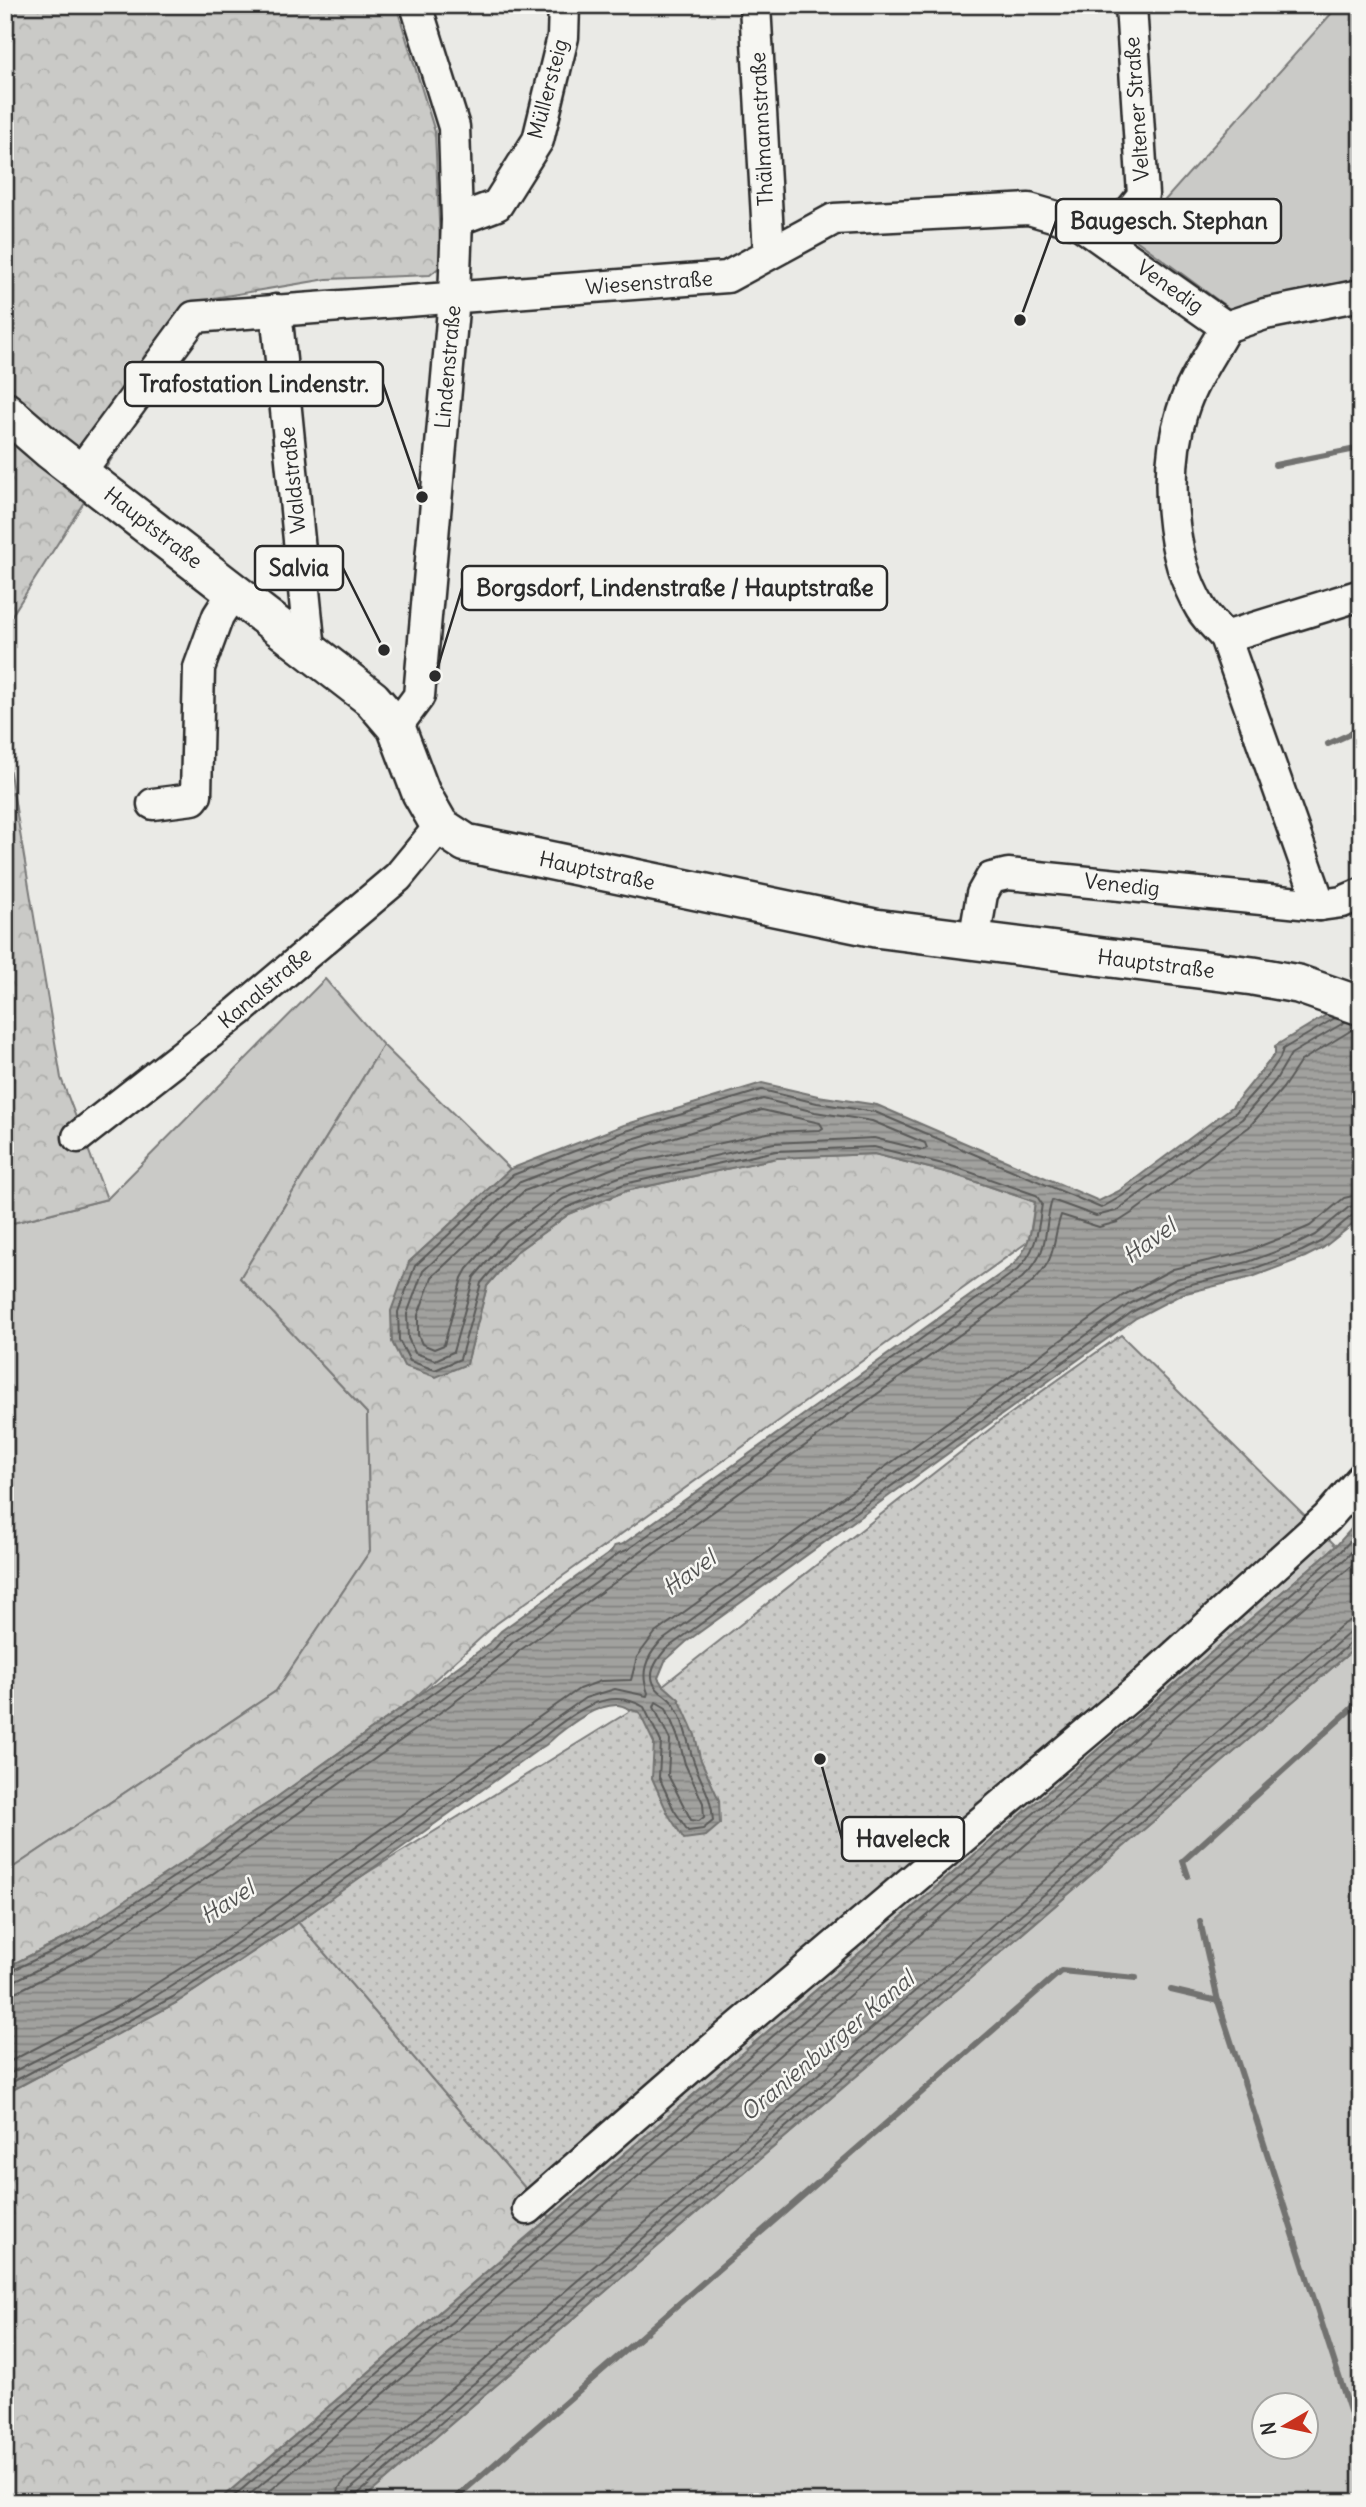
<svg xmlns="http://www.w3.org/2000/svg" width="1366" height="2507" viewBox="0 0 1366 2507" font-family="Delius,sans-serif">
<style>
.grass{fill:#cacac7;stroke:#7a7a79;stroke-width:2;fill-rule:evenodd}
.forest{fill:url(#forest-crowns);stroke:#7a7a79;stroke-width:2}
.garden{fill:url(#garden-dots);stroke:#7a7a79;stroke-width:2}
.water{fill:url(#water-rules);stroke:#727270;stroke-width:2}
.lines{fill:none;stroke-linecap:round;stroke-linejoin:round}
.shore{stroke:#5a5a59;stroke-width:2}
.stream{stroke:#727270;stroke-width:6}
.minor-casing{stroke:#2b2b2b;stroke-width:35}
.major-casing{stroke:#2b2b2b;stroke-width:42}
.minor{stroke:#f6f6f2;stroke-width:30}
.major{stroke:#f6f6f2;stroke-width:37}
.labels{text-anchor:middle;stroke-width:5;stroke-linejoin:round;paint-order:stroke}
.street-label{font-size:21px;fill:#2b2b2b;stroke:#f6f6f2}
.water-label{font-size:23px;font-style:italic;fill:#545453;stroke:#f6f6f2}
.leader{fill:none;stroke:#2b2b2b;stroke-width:2.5}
.callout-dot{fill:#2b2b2b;stroke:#f6f6f2;stroke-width:2.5}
.callout{fill:#f6f6f2;stroke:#2b2b2b;stroke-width:2.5}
.callout-label{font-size:23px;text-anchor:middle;font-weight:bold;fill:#2b2b2b}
</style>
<defs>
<pattern id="forest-crowns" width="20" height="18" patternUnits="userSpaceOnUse" patternTransform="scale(1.75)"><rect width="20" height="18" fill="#cacac7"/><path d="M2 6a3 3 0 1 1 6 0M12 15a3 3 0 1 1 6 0" fill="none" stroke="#aeaeab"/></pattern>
<pattern id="garden-dots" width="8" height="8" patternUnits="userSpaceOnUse" patternTransform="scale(1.75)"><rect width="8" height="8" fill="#cacac7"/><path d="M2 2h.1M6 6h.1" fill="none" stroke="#aeaeab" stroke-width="1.8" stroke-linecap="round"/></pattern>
<pattern id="water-rules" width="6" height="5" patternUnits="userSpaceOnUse" patternTransform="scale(1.75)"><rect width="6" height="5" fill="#a1a19e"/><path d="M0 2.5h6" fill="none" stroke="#838381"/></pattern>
</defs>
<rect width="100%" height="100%" fill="#eaeae6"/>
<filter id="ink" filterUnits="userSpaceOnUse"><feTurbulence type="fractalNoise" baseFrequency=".0143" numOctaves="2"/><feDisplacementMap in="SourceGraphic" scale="14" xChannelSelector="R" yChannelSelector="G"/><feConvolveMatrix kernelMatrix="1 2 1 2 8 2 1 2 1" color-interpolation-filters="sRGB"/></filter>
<g filter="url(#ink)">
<g class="grass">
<polygon points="1339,5 1361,5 1361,284 1231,310 1132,237"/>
<polygon points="325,979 383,1045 240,1278 367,1413 370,1551 276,1691 5,1873 5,1225 107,1199"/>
<path d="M1361 1643V2502H360ZM1264 2406H1306V2448H1264Z"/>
</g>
<g class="forest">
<polygon points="5,5 396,5 435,132 441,266 430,275 327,279 214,298 5,626"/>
<polygon points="5,743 61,1078 107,1199 5,1225"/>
<polygon points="383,1045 510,1169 409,1262 467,1363 487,1286 516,1252 569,1214 626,1191 777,1158 874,1154 953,1174 1035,1202 1029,1241 496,1624 411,1701 273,1800 113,1910 79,1931 5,1968 5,1873 276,1691 370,1551 367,1413 240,1278"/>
<polygon points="298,1922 550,2217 217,2502 5,2502 5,2094 176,2003"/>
</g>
<polygon class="garden" points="1121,1335 1336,1546 550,2217 298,1922 357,1879 630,1711 999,1422"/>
<g class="water">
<path d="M1361 994V1218L1323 1248 1305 1257 1252 1277 1182 1294 1136 1318 686 1642 665 1661 658 1678 662 1684 679 1699 695 1735 700 1758 719 1800 720 1824 706 1836 684 1839 668 1814 652 1778 654 1743 639 1712C631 1711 626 1706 618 1705 597 1704 572 1723 557 1735 550 1741 548 1745 539 1749L298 1922 176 2003 5 2094V1968L79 1931 197 1853 238 1822 273 1800 429 1688 491 1642 501 1631 611 1552 614 1546 623 1544 1013 1265C1031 1246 1032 1227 1035 1202L953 1174 874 1154 777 1158 626 1191 569 1214 516 1252 487 1286 467 1364 436 1377 404 1366 392 1342 391 1311 409 1262 510 1169 624 1125 762 1083 818 1096 877 1105 1099 1201 1119 1191 1232 1107 1271 1059 1275 1054V1046Z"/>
<polygon points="1361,1518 1361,1643 360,2502 217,2502 1336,1546"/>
</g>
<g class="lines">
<g class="shore">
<polygon points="763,1099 815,1112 872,1121 925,1143 927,1148 923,1150 874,1138 774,1143 622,1176 563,1199 506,1240 474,1277 453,1352 435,1360 415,1353 408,1338 407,1314 423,1271 518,1183 629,1140"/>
<polygon points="762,1110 820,1123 823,1128 820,1130 772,1132 621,1165 560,1189 500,1232 467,1269 462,1278 444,1345 434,1349 422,1344 418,1335 418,1315 432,1277 524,1191 633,1150"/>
<polygon points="656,1702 666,1708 679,1740 685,1764 703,1803 704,1817 699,1821 691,1820 668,1775 670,1740 654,1707"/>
<path d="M5 1974 82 1937 201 1859 241 1828 277 1805 433 1693 495 1648 506 1636 547 1609 619 1553 627 1550 1017 1270C1037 1251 1038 1230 1042 1204L1036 1195 955 1167 874 1147 776 1151 624 1184 566 1208 511 1248 481 1283 460 1359 435 1370 410 1361 399 1340 398 1312 415 1266 513 1175 626 1131 762 1090 817 1103 875 1112 1101 1208 1122 1196 1236 1112 1268 1076 1280 1058 1283 1049 1335 1018"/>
<path d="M5 1982 14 1981 87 1945 206 1866 439 1701 501 1654 512 1643 1022 1278C1052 1250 1042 1233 1052 1200L1096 1216 1116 1211 1242 1119 1275 1081 1291 1054 1345 1022"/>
<path d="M5 1993 18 1991 92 1954 211 1875 445 1709 507 1663 519 1651 1029 1285C1059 1257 1050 1248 1061 1215L1099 1227 1118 1222 1132 1213 1249 1127 1283 1088 1301 1061 1360 1025"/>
<polyline points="5,2064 133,1998 211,1949 579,1689 601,1681 631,1680 637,1657 655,1633 1122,1296 1173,1269 1245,1252 1294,1233 1310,1226 1344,1198 1361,1194"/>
<path d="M5 2076 138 2007 216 1958 585 1698 615 1689 647 1696 648 1693C640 1673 646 1658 660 1642L1128 1305 1176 1279 1248 1262 1299 1243 1315 1235 1349 1207 1361 1204"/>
<path d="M5 2086 173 1997 294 1916 534 1743C543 1739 545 1735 552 1730 580 1708 611 1687 644 1707L661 1742 659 1777 674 1810 688 1831 703 1829 713 1821C712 1795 700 1782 693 1759 687 1741 684 1718 672 1702 665 1694 653 1690 652 1677 651 1667 660 1656 666 1649L1132 1312 1179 1287 1250 1270 1302 1251 1320 1242 1354 1214 1361 1213"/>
<polyline points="227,2502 1341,1551 1361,1529"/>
<polyline points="241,2502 1346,1558 1361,1542"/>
<polyline points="257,2502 1361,1558"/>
<polyline points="336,2502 339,2488 346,2479 1341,1626 1349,1621 1361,1619"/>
<polyline points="347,2502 348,2493 353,2487 1348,1634 1361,1630"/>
<polyline points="356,2502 359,2493 1353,1641 1361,1639"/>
</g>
<g class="stream">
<polyline points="1275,465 1361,448"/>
<polyline points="1328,744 1361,729"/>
<polyline points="1188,1876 1183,1861 1361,1700"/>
<polyline points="1200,1921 1218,2001 1361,2445"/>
<polyline points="1171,1990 1218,2001"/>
<polyline points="451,2502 1061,1971 1136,1978"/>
</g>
<defs>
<g id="minor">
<polyline points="755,5 769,253"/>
<polyline points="457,220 497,205 538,140 563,37 564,5"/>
<polyline points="1106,242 1143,195 1131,5"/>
<polyline points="276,310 310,650"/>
<path d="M1226 327C1211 354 1191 382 1182 412 1164 469 1169 557 1201 609 1207 619 1217 628 1225 637L1320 905"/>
<polyline points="80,472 194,317 727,277 834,219 1029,209 1080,224 1226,327 1265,314 1361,295"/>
<polyline points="1225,637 1361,595"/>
<polyline points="396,727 419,696 454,298 457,220 454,127 416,5"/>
<polyline points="153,804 193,799 196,795 199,668 218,616 234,591"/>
<polyline points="974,942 982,894 991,878 1008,874 1320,905 1342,902 1361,894"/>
<polyline points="78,1137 239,1011 398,877 440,826"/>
<polyline points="528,2209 691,2067 1135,1692 1327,1518 1361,1479"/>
</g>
<polyline id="major" points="5,411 50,450 372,699 396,727 421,793 440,826 466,843 875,928 1253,976 1298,984 1361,1006"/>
</defs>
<use href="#minor" class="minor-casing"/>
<use href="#major" class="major-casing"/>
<use href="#minor" class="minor"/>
<use href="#major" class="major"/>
</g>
</g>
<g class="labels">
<g class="street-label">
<text transform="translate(548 89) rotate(-75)" y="7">Müllersteig</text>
<text transform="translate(1137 109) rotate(-94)" y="7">Veltener Straße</text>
<text transform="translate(762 129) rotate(-93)" y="7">Thälmannstraße</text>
<text transform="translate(649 283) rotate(-4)" y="7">Wiesenstraße</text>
<text transform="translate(1170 287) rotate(35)" y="7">Venedig</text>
<text transform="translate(448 367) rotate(-85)" y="7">Lindenstraße</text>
<text transform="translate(293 480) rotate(-96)" y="7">Waldstraße</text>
<text transform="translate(153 528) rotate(38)" y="7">Hauptstraße</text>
<text transform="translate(597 871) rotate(12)" y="7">Hauptstraße</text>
<text transform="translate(1122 885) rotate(6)" y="7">Venedig</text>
<text transform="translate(1156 964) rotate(7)" y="7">Hauptstraße</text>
<text transform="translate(265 988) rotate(-40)" y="7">Kanalstraße</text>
</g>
<g class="water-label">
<text transform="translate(1149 1241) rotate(-36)" y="8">Havel</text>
<text transform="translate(689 1573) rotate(-36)" y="8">Havel</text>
<text transform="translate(227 1902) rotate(-33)" y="8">Havel</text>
<text transform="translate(827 2046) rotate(-40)" y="8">Oranienburger Kanal</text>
</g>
</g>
<path class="leader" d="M1020 320L1056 221M422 497L383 384M384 650L343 568M435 676L462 588M820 1759L842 1839"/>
<g class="callout-dot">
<circle cx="1020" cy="320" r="7"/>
<circle cx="422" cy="497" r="7"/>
<circle cx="384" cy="650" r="7"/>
<circle cx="435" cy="676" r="7"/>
<circle cx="820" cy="1759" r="7"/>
</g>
<g class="callout">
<rect x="1056" y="199" width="225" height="44" rx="7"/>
<rect x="125" y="362" width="258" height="44" rx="7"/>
<rect x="255" y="546" width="88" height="44" rx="7"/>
<rect x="462" y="566" width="425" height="44" rx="7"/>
<rect x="842" y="1817" width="122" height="44" rx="7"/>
</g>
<g class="callout-label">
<text x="1169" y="229">Baugesch. Stephan</text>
<text x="254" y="392">Trafostation Lindenstr.</text>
<text x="299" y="576">Salvia</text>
<text x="675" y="596">Borgsdorf, Lindenstraße / Hauptstraße</text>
<text x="903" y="1847">Haveleck</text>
</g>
<rect width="1366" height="2507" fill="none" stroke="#f6f6f2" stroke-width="28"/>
<rect x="14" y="14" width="1338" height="2479" fill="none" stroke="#2b2b2b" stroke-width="2.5" filter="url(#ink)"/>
<g transform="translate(1285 2426) rotate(261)"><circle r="33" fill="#f6f6f2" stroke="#a5a5a2" stroke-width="2"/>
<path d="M0-5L12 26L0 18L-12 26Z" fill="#c8321e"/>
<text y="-10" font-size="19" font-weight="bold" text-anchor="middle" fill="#2b2b2b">N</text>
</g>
</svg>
